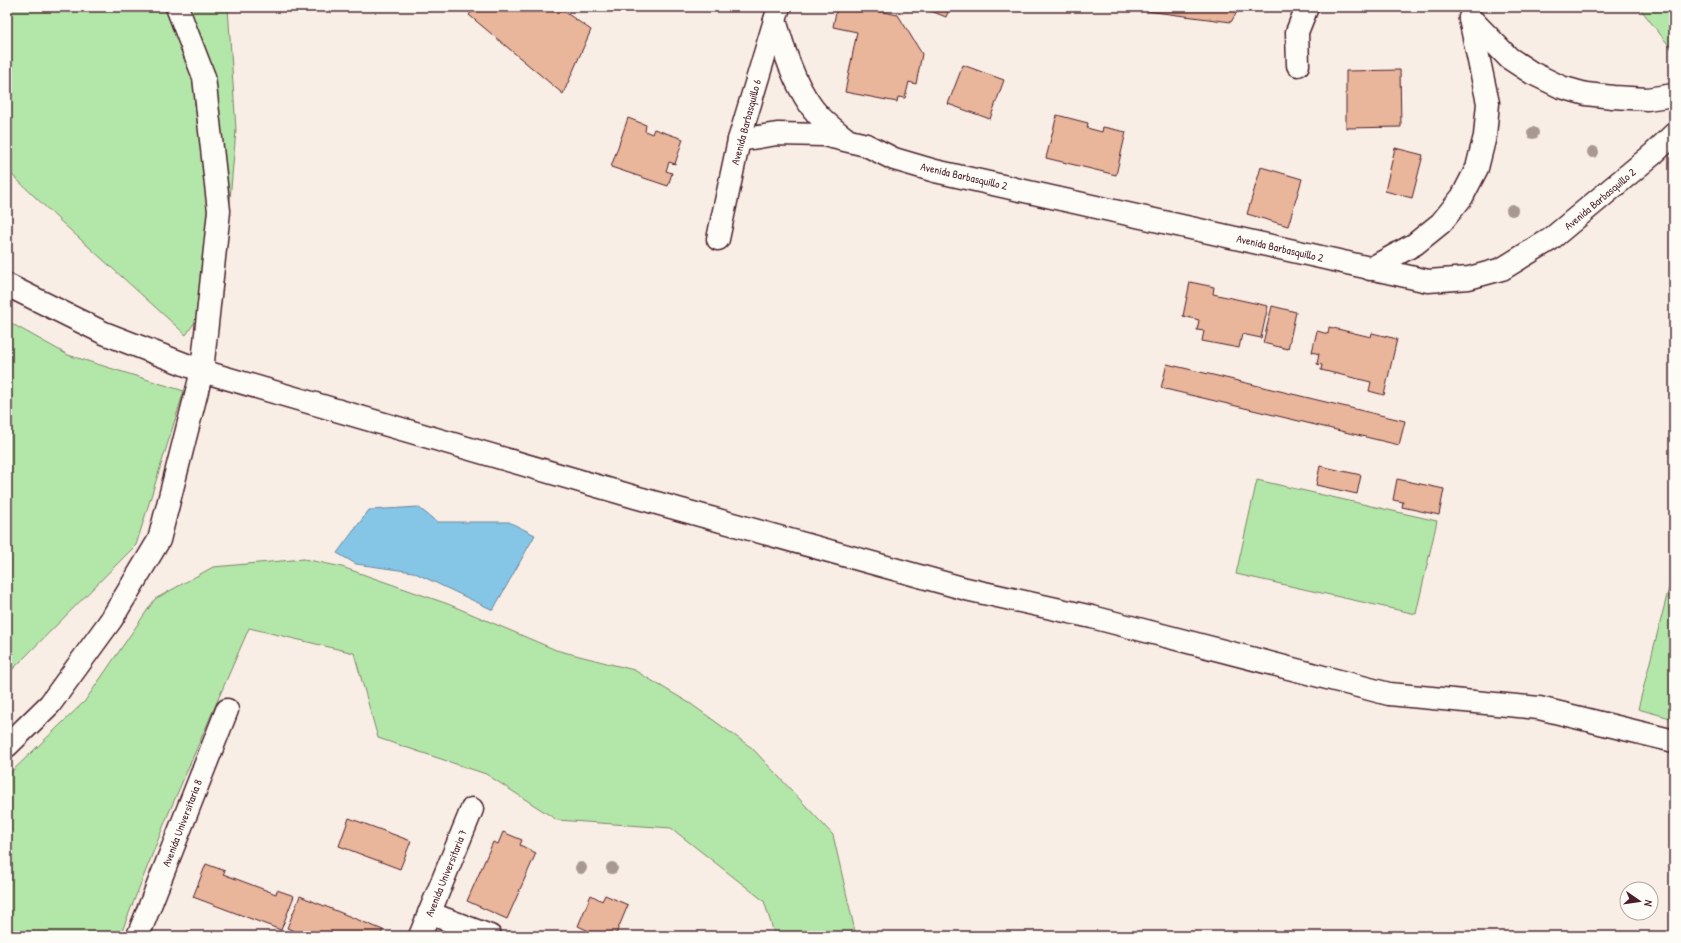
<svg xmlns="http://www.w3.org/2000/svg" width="1681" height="943" viewBox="0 0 1681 943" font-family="'Patrick Hand',sans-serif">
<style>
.green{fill:#b3e7a9;stroke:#7e836a}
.water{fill:#85c6e6;stroke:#6d839b}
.building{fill:#e9b69b;stroke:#4a1f2b}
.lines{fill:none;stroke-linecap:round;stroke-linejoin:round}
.minor-casing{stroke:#4a1f2b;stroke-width:25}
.tertiary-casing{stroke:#4a1f2b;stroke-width:25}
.minor{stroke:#fdfcf7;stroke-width:22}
.tertiary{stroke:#fdfcf7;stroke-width:22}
.tree{fill:#a79890}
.labels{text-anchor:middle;stroke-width:3.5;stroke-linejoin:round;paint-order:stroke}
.street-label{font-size:11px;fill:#4a1f2b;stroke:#fdfcf7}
</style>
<rect width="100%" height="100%" fill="#f9eee5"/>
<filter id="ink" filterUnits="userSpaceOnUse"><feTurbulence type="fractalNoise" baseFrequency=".025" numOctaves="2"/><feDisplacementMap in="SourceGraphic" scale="8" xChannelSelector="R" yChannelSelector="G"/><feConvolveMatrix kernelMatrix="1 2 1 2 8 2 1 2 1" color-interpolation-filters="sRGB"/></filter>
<g filter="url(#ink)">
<g class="green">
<polygon points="7,7 228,7 236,130 223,281 186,335 57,218 7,170"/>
<polygon points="1639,7 1674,7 1674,52"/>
<polygon points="7,321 68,355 184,391 136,545 7,675"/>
<polygon points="1257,480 1437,521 1416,614 1236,574"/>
<polygon points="304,559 342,567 448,604 556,650 634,670 691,704 752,748 833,835 856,936 775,936 764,901 671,828 557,820 486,774 378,738 354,653 249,628 167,817 120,936 7,936 7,776 85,701 155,599 213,567"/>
<polygon points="1674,568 1674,719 1638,709"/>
</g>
<polygon class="water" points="418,507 437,522 509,522 535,535 493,610 413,572 356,564 337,553 369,510"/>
<g class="building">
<polygon points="475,7 551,7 565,12 591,30 563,94 469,15"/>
<polygon points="837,7 869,7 869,9 898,15 922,54 916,84 909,82 905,98 898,97 897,102 845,92 857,32 833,27"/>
<polygon points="921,7 950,7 946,17"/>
<polygon points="1140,7 1240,7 1231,22 1139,10"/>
<polygon points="963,65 1004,80 990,119 948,104"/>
<polygon points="1400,70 1401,127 1346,128 1346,71"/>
<polygon points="1057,115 1088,123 1087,128 1102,132 1103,127 1126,132 1116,175 1046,158"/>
<polygon points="628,118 646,125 645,131 652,134 654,129 683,139 675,164 669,162 666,171 672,173 668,186 611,167"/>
<polygon points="1395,148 1423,155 1412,198 1385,191"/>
<polygon points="1261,167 1302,179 1288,226 1247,214"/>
<polygon points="1190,282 1214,287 1213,294 1268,306 1261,338 1242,334 1239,348 1202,341 1204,331 1197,330 1199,320 1183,316"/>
<polygon points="1272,306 1296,312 1288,349 1263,343"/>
<polygon points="1329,327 1371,337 1372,333 1397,339 1384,395 1369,391 1371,382 1321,370 1322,365 1317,364 1319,354 1312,352 1317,331 1328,334"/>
<polygon points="1167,364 1405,421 1399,445 1161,388"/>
<polygon points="1320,466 1361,475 1357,494 1316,485"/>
<polygon points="1397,479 1444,489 1439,515 1402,507 1403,502 1393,500"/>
<polygon points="349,818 411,841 400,869 339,846"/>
<polygon points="503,832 522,840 520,845 536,853 507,919 467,901 493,842 498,844"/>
<polygon points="206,864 225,871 223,874 276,894 277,890 294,896 281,930 193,897"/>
<polygon points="591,895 602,901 605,895 628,905 615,936 600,936 578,926"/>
<polygon points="300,896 383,930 380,936 307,936 287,928"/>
<polygon points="187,931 199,936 185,936"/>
</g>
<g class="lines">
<defs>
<g id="minor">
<polyline points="1470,18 1509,58 1532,73 1561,87 1586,94 1613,97 1647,99 1674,95"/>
<path d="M775 20C784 50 793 81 811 106 820 119 833 129 845 138"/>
<polyline points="1298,65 1297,32 1307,7"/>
<polyline points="739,140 777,134 824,135 866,145 894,159 935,171 1428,281 1469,278 1502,269 1551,239 1653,154 1674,134"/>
<polyline points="718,239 739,140 779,7"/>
<polyline points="1370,269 1415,244 1441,223 1462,197 1477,168 1485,136 1488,103 1470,19"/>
<polyline points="429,913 490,936"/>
<polyline points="138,936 227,710"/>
<polyline points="420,936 472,809"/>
</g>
<g id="tertiary">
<polyline points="7,285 104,333 202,371 635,497 966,589 1092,617 1389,694 1539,708 1674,741"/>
<polyline points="7,746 50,704 111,620 159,540 202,371 219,211 204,77 177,7"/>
</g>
</defs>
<use href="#minor" class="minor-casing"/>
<use href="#tertiary" class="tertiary-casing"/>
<use href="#minor" class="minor"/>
<use href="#tertiary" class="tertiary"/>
</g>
<g class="tree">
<circle cx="1533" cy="133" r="6"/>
<circle cx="1593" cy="152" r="6"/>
<circle cx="1512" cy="210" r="6"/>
<circle cx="581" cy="868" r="6"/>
<circle cx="612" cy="868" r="6"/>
</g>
</g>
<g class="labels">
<g class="street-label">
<text transform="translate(746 122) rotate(-75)" y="4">Avenida Barbasquillo 6</text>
<text transform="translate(964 176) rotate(13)" y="4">Avenida Barbasquillo 2</text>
<text transform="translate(1600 199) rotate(-40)" y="4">Avenida Barbasquillo 2</text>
<text transform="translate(1280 248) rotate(13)" y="4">Avenida Barbasquillo 2</text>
<text transform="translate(182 823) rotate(-69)" y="4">Avenida Universitaria 8</text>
<text transform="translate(446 873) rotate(-68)" y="4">Avenida Universitaria 7</text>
</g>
</g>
<rect width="1681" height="943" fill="none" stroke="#fdfcf7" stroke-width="24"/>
<rect x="12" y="12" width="1657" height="919" fill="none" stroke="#4a1f2b" stroke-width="1.5" filter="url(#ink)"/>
<g transform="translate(1639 901) rotate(103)"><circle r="19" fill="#fdfcf7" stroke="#b5a4a5"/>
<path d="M0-3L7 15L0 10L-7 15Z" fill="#4a1f2b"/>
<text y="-6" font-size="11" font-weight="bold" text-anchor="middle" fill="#4a1f2b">N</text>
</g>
</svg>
